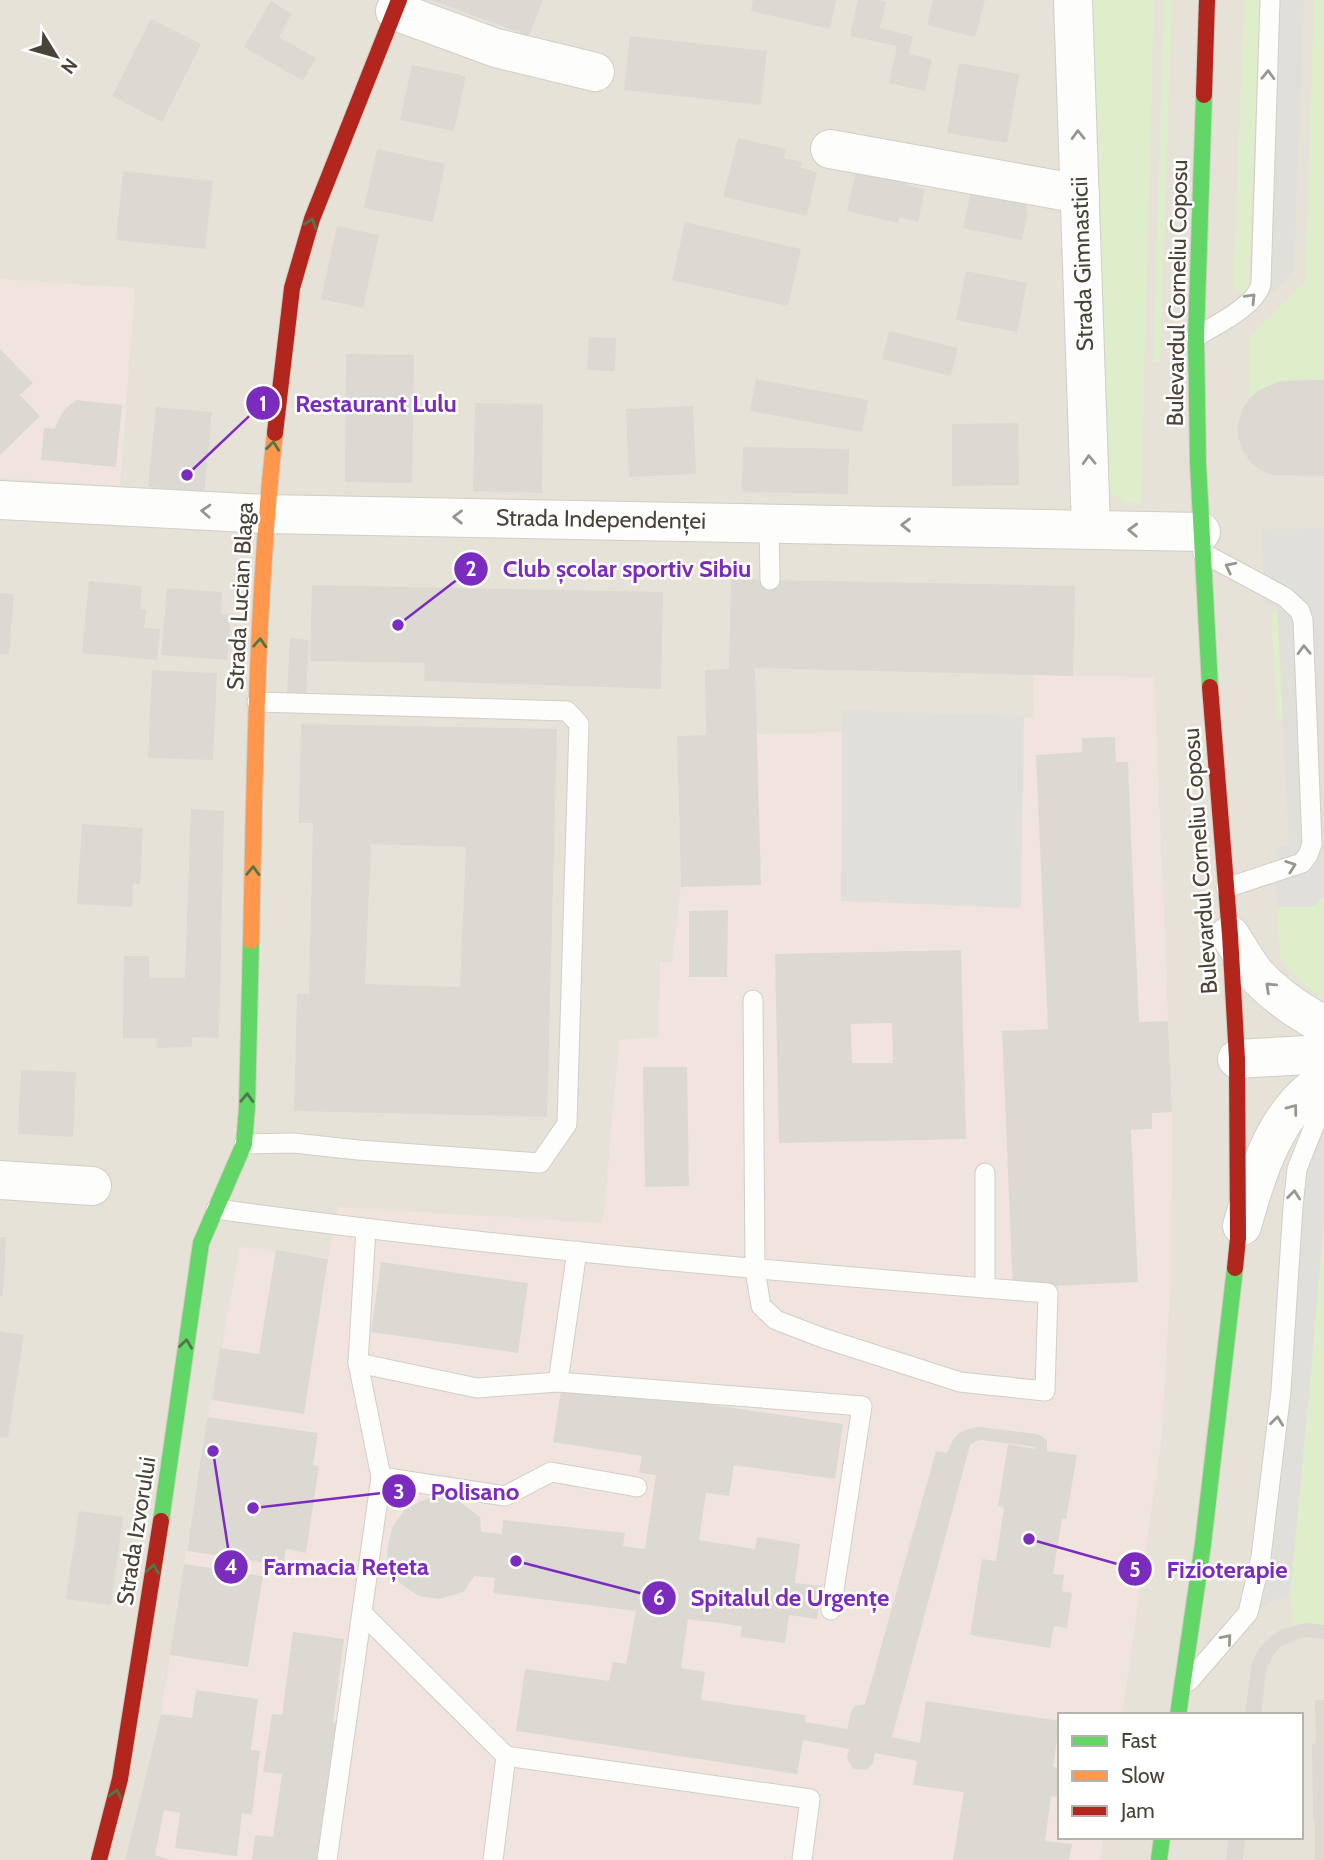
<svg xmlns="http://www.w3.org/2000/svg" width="1324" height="1860" viewBox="0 0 1324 1860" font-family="Cabin,sans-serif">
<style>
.residential{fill:#e6e2d8;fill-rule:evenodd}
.medical{fill:#f1e4df}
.green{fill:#deedca}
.parking{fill:#e1dfda}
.building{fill:#dcd9d3;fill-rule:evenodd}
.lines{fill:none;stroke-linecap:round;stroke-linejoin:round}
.lane-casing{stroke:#d0cec8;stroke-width:21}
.street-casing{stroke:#d0cec8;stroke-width:40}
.fast-casing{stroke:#d2cec2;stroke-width:18}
.slow-casing{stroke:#d2cec2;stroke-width:18}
.jam-casing{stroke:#d2cec2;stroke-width:18}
.lane{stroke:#fdfdfc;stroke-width:19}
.street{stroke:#fdfdfc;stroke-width:38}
.fast{stroke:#63d668;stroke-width:16}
.slow{stroke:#ff974d;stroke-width:16}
.jam{stroke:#b3261e;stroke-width:16}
.oneway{stroke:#9a968f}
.oneway2{stroke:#527648}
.labels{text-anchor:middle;stroke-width:5;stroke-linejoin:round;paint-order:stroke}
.street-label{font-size:23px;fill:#494236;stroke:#fff}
.leader{fill:none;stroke:#7b2cbf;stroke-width:2.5}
.callout-dot{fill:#7b2cbf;stroke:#fff;stroke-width:2.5}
.mark-label{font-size:21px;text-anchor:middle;font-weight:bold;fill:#fff}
.callout-label{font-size:24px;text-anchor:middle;font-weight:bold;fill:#7b2cbf;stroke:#fff;stroke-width:5;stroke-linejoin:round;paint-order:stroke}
</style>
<rect width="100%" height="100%" fill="#f2f0eb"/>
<path class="residential" d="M0 0H1324V1860H0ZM1060 1715H1301V1837H1060Z"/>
<g class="medical">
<polygon points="0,279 135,288 120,486 0,478"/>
<polygon points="1034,675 1154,677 1172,1112 1171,1281 1161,1445 1122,1715 1060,1715 1060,1837 1104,1837 1100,1860 125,1860 161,1714 207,1417 212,1400 240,1247 328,1258 338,1207 603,1223 619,1040 659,1037 660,962 672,962 681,887 677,736 842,732 842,710 1033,717"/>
</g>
<g class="green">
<polygon points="1084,0 1154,0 1141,504 1125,502 1108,492"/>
<polygon points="1164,0 1172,0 1160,362 1153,362"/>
<polygon points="1244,0 1260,0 1249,287 1245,293 1240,293 1233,287"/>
<path d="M1314 0H1324V380C1294 380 1273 377 1249 399L1250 336 1305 281Z"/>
<polygon points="1278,611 1283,718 1277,718 1271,612"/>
<polygon points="1324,896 1324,1000 1296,978 1280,958 1277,907 1313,907"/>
<polygon points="1324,1211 1324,1625 1308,1623 1292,1625 1290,1594 1311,1371"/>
</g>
<g class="parking">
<polygon points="1260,0 1304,0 1294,270 1248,318"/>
<polygon points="1324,528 1324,896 1313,907 1277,907 1276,847 1289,845 1277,605 1265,605 1261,529"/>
<polygon points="842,710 1024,716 1021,908 841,901"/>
<polygon points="1324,1122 1324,1216 1311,1371 1290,1594 1248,1613 1293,1207"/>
</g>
<g class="building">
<polygon points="431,0 543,0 529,36"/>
<polygon points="753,0 836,0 830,29 751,11"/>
<polygon points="858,0 875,0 886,2 880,28 913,36 909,54 932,59 925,91 889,83 897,46 850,36"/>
<polygon points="933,0 985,0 975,37 927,25"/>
<polygon points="271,1 292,14 279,37 316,58 303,81 244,47"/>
<polygon points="151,19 201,44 162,122 112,96"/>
<polygon points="630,36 767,51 761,105 624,90"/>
<polygon points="959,63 1019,74 1007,143 947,133"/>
<polygon points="412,65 466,76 454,131 400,120"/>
<polygon points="738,138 786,149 784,158 802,162 801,168 817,172 807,216 723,197"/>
<polygon points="377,149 445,164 433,222 364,208"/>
<polygon points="858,162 910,174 907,185 925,189 918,222 899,217 898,223 847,211"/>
<polygon points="123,171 213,181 205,249 116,240"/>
<polygon points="974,177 1030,188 1026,211 1028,212 1022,240 963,228"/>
<polygon points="685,222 801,249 788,306 672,280"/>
<polygon points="337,226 379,235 363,308 321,299"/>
<polygon points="966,271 1027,283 1017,332 956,320"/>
<polygon points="889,331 958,348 951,376 882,359"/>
<polygon points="589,337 616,338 615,371 587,370"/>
<polygon points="0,349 33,383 20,395 40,416 0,455"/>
<polygon points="346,354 414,355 412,483 345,482"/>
<polygon points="756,379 868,400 862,432 750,411"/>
<polygon points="1324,380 1324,476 1273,475 1262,471 1251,463 1242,450 1238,436 1238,422 1242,410 1249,399 1259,390 1281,381"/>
<polygon points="76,400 122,405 116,467 41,460 44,428 55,429 59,418 66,408"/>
<polygon points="475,403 543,404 542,493 473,491"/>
<polygon points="693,406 696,474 629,477 626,409"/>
<polygon points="156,407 212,412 204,492 148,487"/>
<polygon points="1018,423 1019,485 952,486 952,424"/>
<polygon points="743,447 849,449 848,494 742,492"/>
<polygon points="731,579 1075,586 1073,676 755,668 761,885 681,887 677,736 706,735 705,670 729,669"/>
<polygon points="89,581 142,586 140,609 146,610 144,628 160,629 157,660 82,653"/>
<polygon points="312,585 663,592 661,689 424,681 425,663 310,661"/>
<polygon points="167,588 222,592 221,614 231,615 227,660 161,655"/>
<polygon points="0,593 14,594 9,655 0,654"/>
<polygon points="290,638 309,640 306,695 287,694"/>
<polygon points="152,670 217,673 213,760 148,758"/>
<path d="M301 724 557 729 547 1117 294 1111 297 994H309L313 823H299ZM371 844 466 847 460 987 365 984Z"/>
<polygon points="1115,737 1116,762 1128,762 1139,1022 1168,1021 1172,1112 1152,1113 1152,1129 1131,1130 1138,1282 1013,1288 1002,1031 1048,1029 1036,755 1082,752 1082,738"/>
<polygon points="191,809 224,811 219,1038 192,1037 192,1047 157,1048 156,1038 123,1038 124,956 149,956 149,978 185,978"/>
<polygon points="82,824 143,828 140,884 133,884 132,907 77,904"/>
<polygon points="728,910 727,977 689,977 689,911"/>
<path d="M961 950 966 1139 779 1143 775 954ZM892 1023 893 1063H852L851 1024Z"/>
<polygon points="643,1067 687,1067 689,1186 645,1187"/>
<polygon points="21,1070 76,1072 73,1137 18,1134"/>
<polygon points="0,1237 6,1237 3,1296 0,1296"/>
<polygon points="276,1250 328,1259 304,1414 212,1400 220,1348 259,1354"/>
<polygon points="381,1262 528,1283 518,1353 371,1332"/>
<polygon points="0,1331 24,1335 8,1438 0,1437"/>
<polygon points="562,1383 843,1424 835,1479 734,1465 729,1496 706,1493 699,1540 755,1549 757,1537 800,1544 795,1583 822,1586 817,1619 789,1615 785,1643 740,1637 742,1626 688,1619 681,1668 705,1672 701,1700 806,1715 805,1722 847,1729 852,1709 855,1706 865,1704 936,1451 947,1453 953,1440 959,1433 965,1430 978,1427 1038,1434 1047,1440 1047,1451 1077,1455 1066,1519 1062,1519 1053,1574 1064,1575 1062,1591 1072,1593 1067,1628 1054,1626 1050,1648 970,1635 982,1559 996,1561 1004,1507 998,1506 1008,1444 1036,1449 1035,1447 982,1440 977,1441 970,1445 892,1737 920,1743 926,1701 1060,1721 1053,1767 1060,1768 1060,1798 1051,1796 1045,1841 1072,1844 1069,1860 953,1860 964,1792 913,1785 917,1761 875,1753 873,1763 869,1768 864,1770 853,1769 847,1758 849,1749 803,1740 797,1774 516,1731 525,1669 609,1681 613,1662 626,1664 636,1611 493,1593 495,1578 474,1576 464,1592 439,1599 419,1596 401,1584 389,1571 387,1551 392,1528 406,1508 431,1497 458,1500 480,1517 481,1532 502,1534 503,1520 625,1533 623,1546 645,1549 656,1475 639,1473 642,1456 553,1442"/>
<polygon points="207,1417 318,1433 313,1465 319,1466 306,1553 286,1549 284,1561 275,1560 274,1564 187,1551"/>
<polygon points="79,1511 123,1517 111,1605 66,1599"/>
<polygon points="184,1564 263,1576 248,1667 170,1655"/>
<polygon points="1308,1623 1324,1625 1324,1639 1304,1637 1281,1646 1273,1656 1266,1671 1261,1715 1245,1715 1252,1662 1260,1647 1270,1637 1282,1629"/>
<polygon points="293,1632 344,1639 333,1722 341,1723 322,1860 252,1860 255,1835 273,1837 282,1774 263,1772 272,1714 282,1715"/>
<polygon points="196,1690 258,1699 251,1750 260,1751 252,1815 242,1813 237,1856 175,1848 180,1813 164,1810 155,1855 170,1860 125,1860 161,1714 192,1718"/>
<polygon points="1315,1700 1324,1700 1324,1860 1315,1860 1315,1824 1313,1815 1312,1745 1316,1742"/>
<polygon points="1229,1837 1245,1837 1243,1860 1226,1860"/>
</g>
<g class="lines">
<defs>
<g id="lane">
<path d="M1196 337C1215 325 1256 306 1261 284L1270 0"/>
<polyline points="769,523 770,580"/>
<polyline points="1203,553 1285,597 1300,611 1303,620 1312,844 1308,855 1302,863 1226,888"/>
<polyline points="244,1144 294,1143 358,1150 540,1163 567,1124 579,724 567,711 257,702"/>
<polyline points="985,1173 985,1288"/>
<path d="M216 1209C492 1247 770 1271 1048 1293L1045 1391 960 1382 823 1338 776 1320 761 1306 755 1270 753 1000"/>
<polyline points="577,1251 558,1382 862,1406 831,1610"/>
<polyline points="358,1363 477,1388 558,1382"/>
<polyline points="381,1477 505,1496 551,1472 637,1487"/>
<polyline points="363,1614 506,1756 810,1799 802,1860"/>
<polyline points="1189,1681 1248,1613 1261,1557 1281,1391 1293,1207 1297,1169 1314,1126 1324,1110"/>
<polyline points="327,1860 381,1477 358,1363 366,1229"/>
<polyline points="493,1860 506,1756"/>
</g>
<g id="street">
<polyline points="1073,0 1091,528"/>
<polyline points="395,11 496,48 595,72"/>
<polyline points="830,149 1080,194"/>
<polyline points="0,500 266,514 1201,532"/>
<path d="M1230 935C1238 947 1245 960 1254 972 1273 994 1298 1011 1324 1025"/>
<polyline points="1237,1059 1324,1054"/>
<polyline points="0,1180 92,1186"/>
<path d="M1242 1226C1257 1174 1275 1110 1324 1081"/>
</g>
<g id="fast">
<polyline points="1204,95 1196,337 1198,463 1210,687"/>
<polyline points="161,1521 201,1243 244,1144 247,1107 251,941"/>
<polyline points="1178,1715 1203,1544 1235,1268"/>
<polyline points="1159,1860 1162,1837"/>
</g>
<path id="slow" d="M251 941C255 772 256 601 275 433"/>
<g id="jam">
<polyline points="1204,95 1207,0"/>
<polyline points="275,433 292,288 312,219 399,0"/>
<polyline points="1210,687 1230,935 1237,1059 1238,1238 1235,1268"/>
<polyline points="99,1860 120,1779 161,1521"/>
</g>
</defs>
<use href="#lane" class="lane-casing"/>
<use href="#street" class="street-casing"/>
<use href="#fast" class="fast-casing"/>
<use href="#slow" class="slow-casing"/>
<use href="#jam" class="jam-casing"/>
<use href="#lane" class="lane"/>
<use href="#street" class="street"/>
<use href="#fast" class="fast"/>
<use href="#slow" class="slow"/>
<use href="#jam" class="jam"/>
</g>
<defs><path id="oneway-chevron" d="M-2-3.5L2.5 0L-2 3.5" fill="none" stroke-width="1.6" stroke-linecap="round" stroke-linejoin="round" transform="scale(1.75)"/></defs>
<g class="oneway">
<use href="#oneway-chevron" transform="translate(1268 75) rotate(-88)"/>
<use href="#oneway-chevron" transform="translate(1078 135) rotate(-92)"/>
<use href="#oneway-chevron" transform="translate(1251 298) rotate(-46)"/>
<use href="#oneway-chevron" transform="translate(1089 460) rotate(-92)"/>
<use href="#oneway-chevron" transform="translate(206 511) rotate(-177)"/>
<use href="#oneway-chevron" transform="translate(458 517) rotate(-179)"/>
<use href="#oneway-chevron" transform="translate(906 525) rotate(-179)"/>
<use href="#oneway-chevron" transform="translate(1133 530) rotate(-178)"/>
<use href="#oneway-chevron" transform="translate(1230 567) rotate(-153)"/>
<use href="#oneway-chevron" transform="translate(1304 650) rotate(-92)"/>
<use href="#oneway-chevron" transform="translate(1291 866) rotate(-20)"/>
<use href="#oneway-chevron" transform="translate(1270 987) rotate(-137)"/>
<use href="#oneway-chevron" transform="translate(1293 1109) rotate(-53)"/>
<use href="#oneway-chevron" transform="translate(1294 1195) rotate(-84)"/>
<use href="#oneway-chevron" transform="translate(1277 1421) rotate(-83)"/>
<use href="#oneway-chevron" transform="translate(1227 1639) rotate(-49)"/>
</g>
<g class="oneway2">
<use href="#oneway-chevron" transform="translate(311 223) rotate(-72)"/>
<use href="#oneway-chevron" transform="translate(273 446) rotate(-83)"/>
<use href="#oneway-chevron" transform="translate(260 643) rotate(-87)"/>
<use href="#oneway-chevron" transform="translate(253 871) rotate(-89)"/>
<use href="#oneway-chevron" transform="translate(247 1098) rotate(-88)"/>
<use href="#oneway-chevron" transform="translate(186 1344) rotate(-82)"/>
<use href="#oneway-chevron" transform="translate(153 1569) rotate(-81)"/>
<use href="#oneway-chevron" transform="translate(116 1794) rotate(-76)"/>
</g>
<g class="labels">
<g class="street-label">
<text transform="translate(1082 264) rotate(-92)" y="8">Strada Gimnasticii</text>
<text transform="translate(1177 293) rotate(-89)" y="8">Bulevardul Corneliu Coposu</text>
<text transform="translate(601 519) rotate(1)" y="8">Strada Independenței</text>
<text transform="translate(240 596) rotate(-87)" y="8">Strada Lucian Blaga</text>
<text transform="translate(1200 861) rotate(-94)" y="8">Bulevardul Corneliu Coposu</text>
<text transform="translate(136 1531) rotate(-81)" y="8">Strada Izvorului</text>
</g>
</g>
<path class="leader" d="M187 475L263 403M398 625L471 569M253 1508L399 1491M213 1451L231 1567M1029 1539L1135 1569M516 1561L659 1598"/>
<g class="callout-dot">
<circle cx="187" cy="475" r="7"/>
<circle cx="398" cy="625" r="7"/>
<circle cx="253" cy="1508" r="7"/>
<circle cx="213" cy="1451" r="7"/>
<circle cx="1029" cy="1539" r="7"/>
<circle cx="516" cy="1561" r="7"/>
<circle cx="263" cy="403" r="18"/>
<circle cx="471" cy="569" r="18"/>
<circle cx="399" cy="1491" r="18"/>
<circle cx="231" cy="1567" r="18"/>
<circle cx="1135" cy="1569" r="18"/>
<circle cx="659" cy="1598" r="18"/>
</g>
<g class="mark-label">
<text x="263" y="411">1</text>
<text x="471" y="576">2</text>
<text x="399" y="1499">3</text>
<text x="231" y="1574">4</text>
<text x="1135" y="1577">5</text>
<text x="659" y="1605">6</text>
</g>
<g class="callout-label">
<text x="376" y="412">Restaurant Lulu</text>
<text x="627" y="577">Club școlar sportiv Sibiu</text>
<text x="475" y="1500">Polisano</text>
<text x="346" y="1575">Farmacia Rețeta</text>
<text x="1227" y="1578">Fizioterapie</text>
<text x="790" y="1606">Spitalul de Urgențe</text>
</g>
<rect x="1058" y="1713" width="245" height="126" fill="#ffffff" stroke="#b6b3af" stroke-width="2"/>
<rect x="1072" y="1736" width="35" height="10" fill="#63d668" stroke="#b6b3af" stroke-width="2"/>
<text x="1121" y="1748" font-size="21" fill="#494236">Fast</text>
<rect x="1072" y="1771" width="35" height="10" fill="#ff974d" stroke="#b6b3af" stroke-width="2"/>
<text x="1121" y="1783" font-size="21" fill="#494236">Slow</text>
<rect x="1072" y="1806" width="35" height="10" fill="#b3261e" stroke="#b6b3af" stroke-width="2"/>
<text x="1121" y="1818" font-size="21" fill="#494236">Jam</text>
<g transform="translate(56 56) rotate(127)" stroke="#ffffff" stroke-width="5" paint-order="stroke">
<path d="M0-5L12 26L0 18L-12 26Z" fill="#494236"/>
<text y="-10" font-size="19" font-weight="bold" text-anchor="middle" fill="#494236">N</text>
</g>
</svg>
